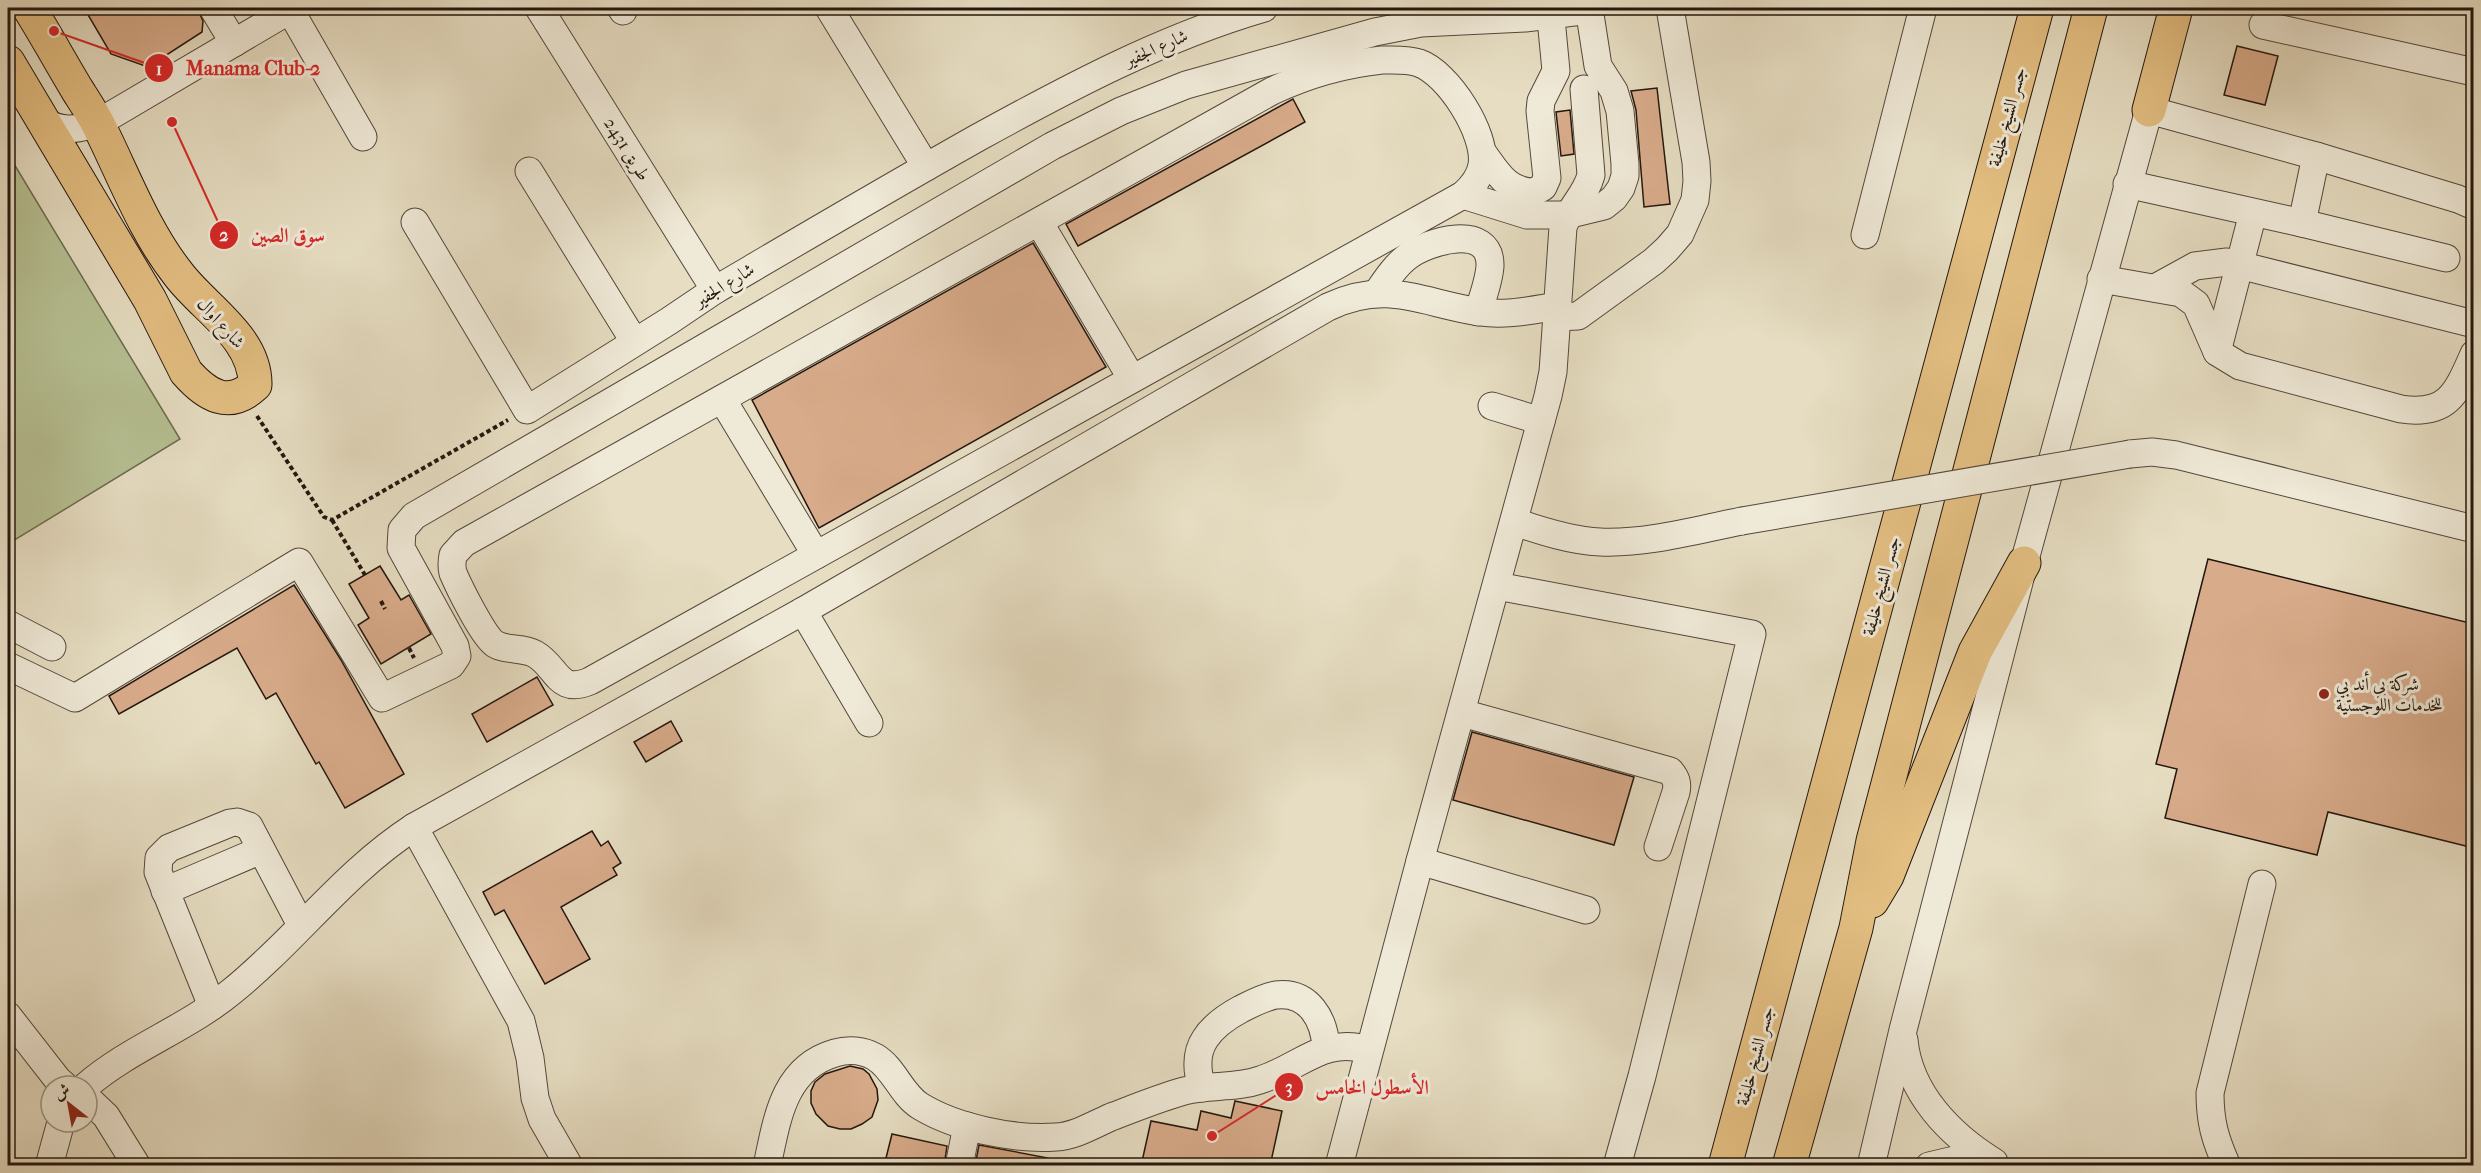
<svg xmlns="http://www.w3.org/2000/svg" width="2481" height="1173" viewBox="0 0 2481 1173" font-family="'IM FELL French Canon',Amiri,serif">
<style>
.green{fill:#b6c093;stroke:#6d6b50;stroke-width:1.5}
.building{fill:#d8ab8a;stroke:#24160e;stroke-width:1.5}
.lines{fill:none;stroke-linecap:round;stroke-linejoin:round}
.minor-casing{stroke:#54483b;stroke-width:29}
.major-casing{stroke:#24160e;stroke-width:35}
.highway-casing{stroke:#24160e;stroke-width:35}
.path{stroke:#24160e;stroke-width:4;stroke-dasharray:4.5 3;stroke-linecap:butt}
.minor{stroke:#efe9d7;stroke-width:27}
.major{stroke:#e3be81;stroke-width:33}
.highway{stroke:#e3be81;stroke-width:33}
.minor-bridge-casing{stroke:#54483b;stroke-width:29;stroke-linecap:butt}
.minor-bridge{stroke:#efe9d7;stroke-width:27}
.poi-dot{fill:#8f2418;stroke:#efe9d7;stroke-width:2}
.labels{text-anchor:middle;stroke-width:6;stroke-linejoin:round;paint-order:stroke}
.street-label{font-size:18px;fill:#24160e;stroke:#efe9d7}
.poi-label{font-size:18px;fill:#24160e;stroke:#efe9d7;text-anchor:start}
.leader{fill:none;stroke:#d62828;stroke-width:2}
.callout-dot{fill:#d62828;stroke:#efe9d7;stroke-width:2}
.mark-label{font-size:18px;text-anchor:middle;font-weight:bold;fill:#fff}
.callout-label{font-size:20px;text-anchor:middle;font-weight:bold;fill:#d62828;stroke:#efe9d7;stroke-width:6;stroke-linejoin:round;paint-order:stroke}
</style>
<rect width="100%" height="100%" fill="#e6ddc2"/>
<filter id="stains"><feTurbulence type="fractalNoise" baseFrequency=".00333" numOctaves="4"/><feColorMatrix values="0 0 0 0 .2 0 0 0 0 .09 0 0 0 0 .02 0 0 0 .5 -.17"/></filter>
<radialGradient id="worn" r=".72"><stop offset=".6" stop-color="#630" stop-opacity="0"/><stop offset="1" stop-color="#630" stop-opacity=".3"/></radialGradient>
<polygon class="green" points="8,154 180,439 8,544"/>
<g class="building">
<polygon points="84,8 197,8 203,21 202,32 148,67 111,54"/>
<polygon points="2237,46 2278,56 2265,105 2224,95"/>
<polygon points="1657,88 1670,204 1644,207 1636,110 1631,91"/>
<polygon points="1293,99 1305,122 1078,246 1066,224"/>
<polygon points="1570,110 1574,154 1561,156 1556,112"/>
<polygon points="1033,243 1106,367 819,528 752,400"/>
<polygon points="2208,559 2474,624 2474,848 2328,812 2317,855 2165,818 2177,769 2156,764"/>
<polygon points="380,566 401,600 409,595 431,634 381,664 358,625 369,618 349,584"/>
<polygon points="294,585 341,660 404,774 345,808 319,762 316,764 276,693 266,699 237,648 119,714 109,696"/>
<polygon points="537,677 553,705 487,742 472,714"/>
<polygon points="671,721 682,741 646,762 634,742"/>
<polygon points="1472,732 1634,777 1614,845 1453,800"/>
<polygon points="592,831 601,846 608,841 621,863 613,868 617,875 561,907 590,959 545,984 504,910 495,915 483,892"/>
<polygon points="850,1066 863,1069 869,1074 877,1089 878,1100 872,1117 862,1124 851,1129 840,1129 828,1126 816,1114 811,1103 811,1091 815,1082 825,1074"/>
<polygon points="1235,1101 1282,1111 1270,1166 1141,1166 1151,1121 1197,1130 1201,1111 1231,1118"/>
<polygon points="892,1134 947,1146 944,1166 884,1166"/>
<polygon points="979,1145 1048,1158 1047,1166 975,1166"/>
</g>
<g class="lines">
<defs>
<g id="minor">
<polyline points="213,8 234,43"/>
<polyline points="539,8 715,290"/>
<polyline points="621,8 623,11"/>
<polyline points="829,8 926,167"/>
<polyline points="290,10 363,137"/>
<polyline points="2263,25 2474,72"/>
<path d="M1382 60C1394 60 1408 59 1419 63 1448 73 1487 134 1482 165 1480 178 1472 187 1463 195L590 681C557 695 558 667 535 654 522 647 506 651 495 644 483 636 459 587 453 573 451 566 452 561 453 555L464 543 1272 91C1308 74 1343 64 1382 60Z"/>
<path d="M40 119C60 133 76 130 98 123L293 8"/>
<path d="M1483 153C1497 172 1507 192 1534 192L1543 187 1547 178 1540 111 1541 101 1556 71 1550 8"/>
<polyline points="529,171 634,341"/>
<polyline points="2127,184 2302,223 2446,258"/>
<polyline points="1463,195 1527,215 1567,215 1604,206 1614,198 1621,188 1625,176 1625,164 1620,111 1614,91 1598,66 1589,8"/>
<path d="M415 222 527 410 669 321 715 290C802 239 890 187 979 137 1070 87 1164 37 1264 8"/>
<polyline points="1039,222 1132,379"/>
<polyline points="2302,223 2316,156"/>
<polyline points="1865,235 1923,8"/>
<path d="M2101 279 2181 293 2196 304 2217 352 2240 366 2401 409C2449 416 2457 392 2474 354"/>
<polyline points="2155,288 2195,266 2227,262 2474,324"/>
<path d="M1377 293C1386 280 1395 266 1407 257 1427 241 1491 222 1490 266 1489 281 1483 297 1478 312"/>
<polyline points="1557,317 1578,316 1654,261 1667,249 1680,234 1695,200 1697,181 1696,162 1670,8"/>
<polyline points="2217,352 2253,213"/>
<polyline points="722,399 816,555"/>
<polyline points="1492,406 1541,421"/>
<polyline points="2130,454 2152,452 2176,455 2474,529"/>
<path d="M1515 522C1541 531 1572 541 1600 542 1647 544 1696 530 1742 521"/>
<polyline points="1497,586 1752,634 1642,1076 1617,1166"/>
<polyline points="803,611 869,723"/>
<polyline points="8,624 52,647"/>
<polyline points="8,666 75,698 299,562 382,698 451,665 457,656 455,646 401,548 402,530 414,516 1052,146 1121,111 1186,85 1375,32 1421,23 1525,18 1590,10"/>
<path d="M1462 713 1670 771C1676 778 1678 783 1676 792L1658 847"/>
<polyline points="414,827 521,1021 530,1058 535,1098 542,1119 569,1166"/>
<polyline points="1420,861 1586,910"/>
<polyline points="165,891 261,850"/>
<polyline points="212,1006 158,872 159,858 169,848 230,823 237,822 249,826 301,925"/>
<polyline points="8,1016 58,1080 65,1086"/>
<path d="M1904 1040C1909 1093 1950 1135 1994 1162"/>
<path d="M86 1086C130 1048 186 1029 231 992 296 940 343 873 414 827L803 611 1328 307C1388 279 1421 303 1480 312 1506 316 1532 310 1558 306"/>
<path d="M1202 1088C1197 1072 1195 1054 1205 1039 1213 1026 1228 1016 1241 1009 1251 1004 1264 997 1276 995 1309 991 1325 1020 1326 1049"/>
<polyline points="87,1098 106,1116 137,1166"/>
<polyline points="49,1166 61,1122"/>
<path d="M767 1166C777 1120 783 1068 835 1053 848 1049 863 1050 875 1057 894 1068 901 1094 920 1106 956 1128 1014 1140 1056 1137 1075 1136 1093 1125 1111 1117 1135 1108 1159 1098 1184 1091 1209 1084 1234 1089 1260 1080 1301 1067 1323 1036 1369 1050"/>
<polyline points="959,1166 967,1126"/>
<path d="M1339 1166 1420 861 1548 396 1553 372 1563 227C1570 207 1586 195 1591 175L1584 89"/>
<polyline points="1871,1166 1903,1030 2024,563 2149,110 2316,156 2458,199 2474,206"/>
<polyline points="1929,1166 1963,1158 1991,1162"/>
<path d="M2227 1166C2215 1139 2210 1122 2210 1093L2262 884"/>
</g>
<path id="major" d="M8 62 150 300 186 372C207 396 229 409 255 385 256 338 205 309 179 275 144 231 124 176 99 126 93 114 85 102 78 91 61 63 46 35 29 8"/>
<g id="highway">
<polyline points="2149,110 2176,8"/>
<polyline points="1872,901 1887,876 1975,652 2024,563"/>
<polyline points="1725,1166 2037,8"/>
<polyline points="1789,1166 1856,928 1873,841 2091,8"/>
</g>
</defs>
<use href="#minor" class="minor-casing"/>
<use href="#major" class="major-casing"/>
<use href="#highway" class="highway-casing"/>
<g class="path">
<polyline points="257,416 324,517 332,520 508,420"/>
<polyline points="332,520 365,575"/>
<polyline points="381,601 385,609"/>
<polyline points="409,648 414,658"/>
</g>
<use href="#minor" class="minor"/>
<use href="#major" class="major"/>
<use href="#highway" class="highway"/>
<defs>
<polyline id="minor-bridge" points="1742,521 2130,454"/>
</defs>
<use href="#minor-bridge" class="minor-bridge-casing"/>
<use href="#minor-bridge" class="minor-bridge"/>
</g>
<circle class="poi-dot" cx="2324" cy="694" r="6"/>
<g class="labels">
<g class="street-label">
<text transform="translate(1156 48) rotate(-24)" y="6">شارع الجفير</text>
<text transform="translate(2007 117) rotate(-75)" y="6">جسر الشيخ خليفة</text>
<text transform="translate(627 149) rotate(58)" y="6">طريق 2431</text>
<text transform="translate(724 285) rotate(-32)" y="6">شارع الجفير</text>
<text transform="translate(221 323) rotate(48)" y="6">شارع اوال</text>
<text transform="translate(1881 586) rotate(-75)" y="6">جسر الشيخ خليفة</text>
<text transform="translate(1755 1056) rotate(-75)" y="6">جسر الشيخ خليفة</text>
</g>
<g class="poi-label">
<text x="2336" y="690">شركة بي أند بي<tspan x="2336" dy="21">للخدمات اللوجستية</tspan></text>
</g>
</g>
<path class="leader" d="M54 31L159 68M172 122L224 235M1212 1136L1289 1087"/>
<g class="callout-dot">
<circle cx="54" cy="31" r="6"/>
<circle cx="172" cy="122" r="6"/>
<circle cx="1212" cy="1136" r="6"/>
<circle cx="159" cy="68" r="15"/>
<circle cx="224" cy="235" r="15"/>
<circle cx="1289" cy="1087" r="15"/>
</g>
<g class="mark-label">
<text x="159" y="75">1</text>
<text x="224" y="241">2</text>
<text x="1289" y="1093">3</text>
</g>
<g class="callout-label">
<text x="253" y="75">Manama Club-2</text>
<text x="288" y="242">سوق الصين</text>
<text x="1372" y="1094">الأسطول الخامس</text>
</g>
<rect width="2481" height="1173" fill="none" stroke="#e6ddc2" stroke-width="30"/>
<rect x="9" y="9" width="2463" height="1155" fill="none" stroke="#24160e" stroke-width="3"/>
<rect x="15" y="15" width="2451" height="1143" fill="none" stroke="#24160e" stroke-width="1.5"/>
<g transform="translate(69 1104) rotate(329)"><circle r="28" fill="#efe9d7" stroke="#9e9587" stroke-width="1.5"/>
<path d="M0-4.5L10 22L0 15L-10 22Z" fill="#8f2418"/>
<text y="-9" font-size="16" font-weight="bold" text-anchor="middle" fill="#24160e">ش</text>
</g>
<rect width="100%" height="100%" filter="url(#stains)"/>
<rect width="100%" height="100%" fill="url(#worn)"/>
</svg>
